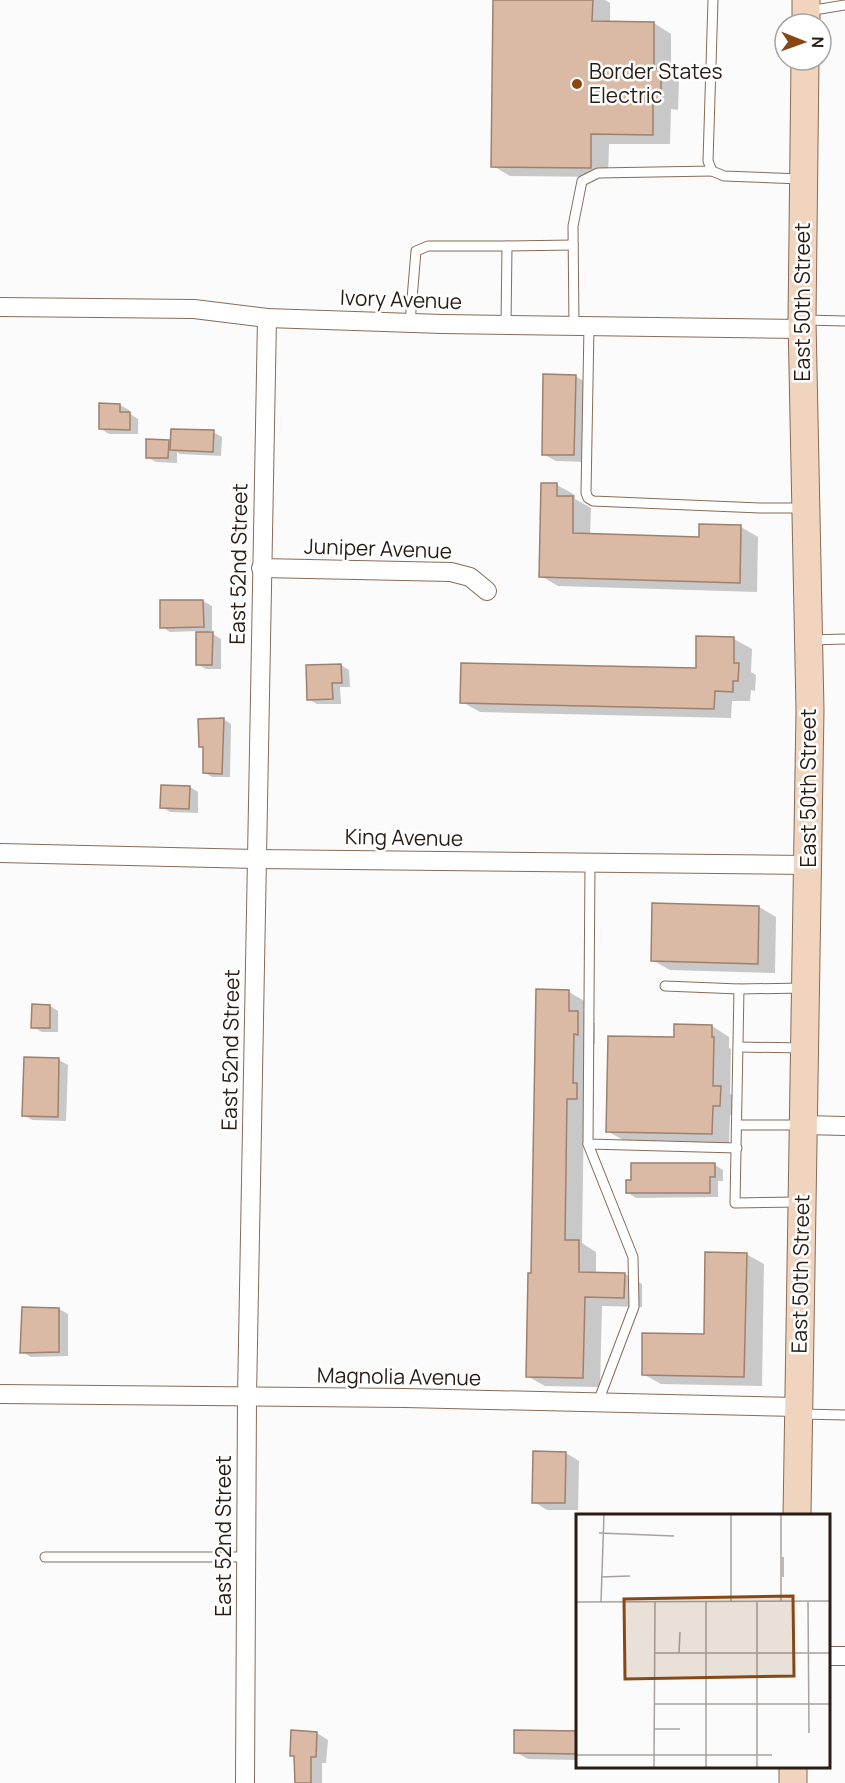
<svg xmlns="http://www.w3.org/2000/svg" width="845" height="1783" viewBox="0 0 845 1783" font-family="Manrope,sans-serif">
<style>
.shadow{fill:#0003}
.building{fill:#dbbaa5;stroke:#9f806d;stroke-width:1.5}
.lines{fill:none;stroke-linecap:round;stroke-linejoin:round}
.lane-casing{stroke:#886b57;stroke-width:11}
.street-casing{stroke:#886b57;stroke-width:20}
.secondary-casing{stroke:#886b57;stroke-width:29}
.lane{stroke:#fff;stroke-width:9}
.street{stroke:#fff;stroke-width:18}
.secondary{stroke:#f0d4be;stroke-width:27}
.poi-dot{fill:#894813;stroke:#fff;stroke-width:2}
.labels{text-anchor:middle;stroke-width:5;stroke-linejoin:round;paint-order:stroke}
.poi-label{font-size:21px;fill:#281c14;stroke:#fff;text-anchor:start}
.street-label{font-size:21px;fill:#281c14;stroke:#fff}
.inset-road{fill:none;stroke:#a7a29f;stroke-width:1.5}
.view{fill:#894813;fill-opacity:0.15;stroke:#894813;stroke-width:3}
.inset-edge{fill:none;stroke:#281c14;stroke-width:3}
</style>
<rect width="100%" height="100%" fill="#fbfbfb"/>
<g class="shadow">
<polygon points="495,0 605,0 610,3 610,23 654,23 671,34 671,76 679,80 678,110 671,109 670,144 609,144 608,177 510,176 493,166"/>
<polygon points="575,376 589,384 587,462 556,461 543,454"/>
<polygon points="101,405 120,405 129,410 129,413 138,419 138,434 109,434 101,429"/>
<polygon points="213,432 222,437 221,456 180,454 177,452 177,463 156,462 147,457 169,442 172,444"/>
<polygon points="557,485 575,495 575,499 591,508 590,535 700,538 741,527 758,537 757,592 558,586 541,576"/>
<polygon points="203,601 212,606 212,631 208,631 221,639 221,669 206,669 197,664 198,631 170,632 162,627 161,602"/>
<polygon points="734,639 752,649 751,672 756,675 755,691 751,690 750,701 732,701 731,718 480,712 462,702 697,670"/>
<polygon points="341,665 349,670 350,687 340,687 341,704 317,704 308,699"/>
<polygon points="223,719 231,724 230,777 212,777 204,772 205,749 200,747"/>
<polygon points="190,787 198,792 198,813 170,812 162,807"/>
<polygon points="759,907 776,917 775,973 670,970 652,960"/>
<polygon points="569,992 586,1002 586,1017 595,1023 595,1044 591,1044 590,1092 594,1095 594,1109 584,1109 582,1243 596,1252 596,1274 625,1274 642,1284 642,1307 602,1306 600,1387 545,1386 527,1376 532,1275"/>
<polygon points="50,1006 58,1011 58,1032 42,1032 33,1027"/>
<polygon points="712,1026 729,1037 729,1048 731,1049 730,1094 738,1098 738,1115 730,1115 729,1143 625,1141 607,1131 675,1038"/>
<polygon points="59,1060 68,1065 66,1121 32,1120 24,1115"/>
<polygon points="715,1165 723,1170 723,1181 718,1181 718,1197 636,1198 628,1193"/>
<polygon points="746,1254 764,1264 762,1386 661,1384 643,1374 705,1335"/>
<polygon points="23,1308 59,1309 68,1314 68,1356 31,1357 22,1352"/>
<polygon points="566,1453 579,1461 578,1510 547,1510 534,1502"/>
<polygon points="515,1731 578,1733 578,1760 528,1759 515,1752"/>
<polygon points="317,1733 328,1740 326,1763 322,1763 322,1783 296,1783 296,1758 291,1755"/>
</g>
<g class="building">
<polygon points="493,0 593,0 592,21 654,22 654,68 661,69 661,100 653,100 653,135 591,134 591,168 491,167"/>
<polygon points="543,374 576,375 574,455 542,455"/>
<polygon points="99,403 120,404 120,412 130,412 130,430 99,429"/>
<polygon points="171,429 214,430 213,452 170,450"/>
<polygon points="146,439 169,440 168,458 146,458"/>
<polygon points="541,483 557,483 557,496 573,496 573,533 699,537 699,524 741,525 740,583 539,577"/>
<polygon points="160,600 203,600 204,627 160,628"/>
<polygon points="196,632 213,632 212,665 196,665"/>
<polygon points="696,636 734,637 734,663 739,663 738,681 733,681 733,692 715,691 714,709 460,703 461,663 696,668"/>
<polygon points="341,664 342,683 332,683 333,699 307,700 306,665"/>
<polygon points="224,718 222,774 203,773 203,747 199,747 198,719"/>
<polygon points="161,785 190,786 189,809 160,808"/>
<polygon points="652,903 759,906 758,964 651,961"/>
<polygon points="536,989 569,990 569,1011 578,1011 578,1035 574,1034 573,1083 577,1083 577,1099 567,1099 565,1240 579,1240 579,1272 625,1273 624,1298 585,1297 583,1378 526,1377 528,1273 531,1273"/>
<polygon points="32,1004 50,1005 50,1028 31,1028"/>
<polygon points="674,1024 712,1025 712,1037 714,1037 713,1086 721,1086 720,1106 713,1106 712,1134 606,1132 608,1036 674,1037"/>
<polygon points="24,1057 59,1058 58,1117 22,1116"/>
<polygon points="631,1163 715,1163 715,1177 710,1177 710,1193 626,1193 626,1180 631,1180"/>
<polygon points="705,1252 747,1253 744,1377 642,1375 642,1333 704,1334"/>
<polygon points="22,1307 59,1308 59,1352 20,1353"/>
<polygon points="533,1451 566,1452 565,1503 532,1503"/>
<polygon points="291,1730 317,1732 316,1757 311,1757 311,1783 295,1783 294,1756 290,1756"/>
<polygon points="514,1730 578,1731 578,1754 514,1753"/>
</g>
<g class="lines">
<defs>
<g id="lane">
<polyline points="713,0 708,161 712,171 724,176 801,179"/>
<polyline points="808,11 845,5"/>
<polyline points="805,320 845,321"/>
<polyline points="410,323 416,251 428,246 507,246"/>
<polyline points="506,325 507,246 573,245"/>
<polyline points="574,326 573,226 582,181 598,173 712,171"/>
<polyline points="589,326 586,493 588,498 593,501 760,508 803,508"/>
<polyline points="811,640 845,639"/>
<polyline points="590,863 588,1144 737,1148"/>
<polyline points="665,986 739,989"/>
<polyline points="739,1047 802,1048"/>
<polyline points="737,1125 801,1125"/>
<polyline points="588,1144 633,1257 634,1307 598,1402"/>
<polyline points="799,1202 735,1203 739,989 804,988"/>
<polyline points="801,1414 845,1415"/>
<polyline points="45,1557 246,1557"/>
</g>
<g id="street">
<polyline points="0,307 194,309 267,318 442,324 802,329"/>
<polyline points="261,568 451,572 470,577 487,591"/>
<polyline points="0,853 257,859 808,865"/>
<polyline points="803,1125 845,1126"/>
<polyline points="0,1394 405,1398 798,1407"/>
<polyline points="828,1656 845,1656"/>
<polyline points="245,1783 247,1397 267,318"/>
</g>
<g id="secondary">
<polyline points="806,24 806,0"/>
<polyline points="797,1516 810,710 802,320 805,60"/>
<polyline points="793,1783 793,1766"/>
</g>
</defs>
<use href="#lane" class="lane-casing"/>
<use href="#street" class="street-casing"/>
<use href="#secondary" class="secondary-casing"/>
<use href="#lane" class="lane"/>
<use href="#street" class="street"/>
<use href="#secondary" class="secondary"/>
</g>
<circle class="poi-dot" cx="577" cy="84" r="6"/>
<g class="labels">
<g class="poi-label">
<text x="589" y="79">Border States<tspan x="589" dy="24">Electric</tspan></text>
</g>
<g class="street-label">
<text transform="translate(401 300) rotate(2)" y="7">Ivory Avenue</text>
<text transform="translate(803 302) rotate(-90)" y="7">East 50th Street</text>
<text transform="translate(378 549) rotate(2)" y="7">Juniper Avenue</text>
<text transform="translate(239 564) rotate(-89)" y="7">East 52nd Street</text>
<text transform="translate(809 788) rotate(-90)" y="7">East 50th Street</text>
<text transform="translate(404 838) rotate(1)" y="7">King Avenue</text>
<text transform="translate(231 1050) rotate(-89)" y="7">East 52nd Street</text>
<text transform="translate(801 1274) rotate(-89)" y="7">East 50th Street</text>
<text transform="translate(399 1377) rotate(1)" y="7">Magnolia Avenue</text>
<text transform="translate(224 1536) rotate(-90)" y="7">East 52nd Street</text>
</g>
</g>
<g transform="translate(576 1514)">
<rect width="254" height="254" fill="#fbfbfb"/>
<path class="inset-road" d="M23 19 98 22M25 63 54 62M207 63V43M155 87V0M205 87V0M232 87 233 219M0 88 254 87M25 88 28 0M181 88V253M79 139H254M103 139 104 118M79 190H254M79 215H104M0 241H196M78 253 79 88M130 253V88"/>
<path class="view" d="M217 82 218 162 49 165 48 85Z"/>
<rect width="254" height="254" class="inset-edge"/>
</g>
<g transform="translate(803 42) rotate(91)"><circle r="28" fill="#ffffff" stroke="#a9a4a1" stroke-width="1.5"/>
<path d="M0-4.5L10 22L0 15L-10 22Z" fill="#894813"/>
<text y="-9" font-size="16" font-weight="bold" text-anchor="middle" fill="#281c14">N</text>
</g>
</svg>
